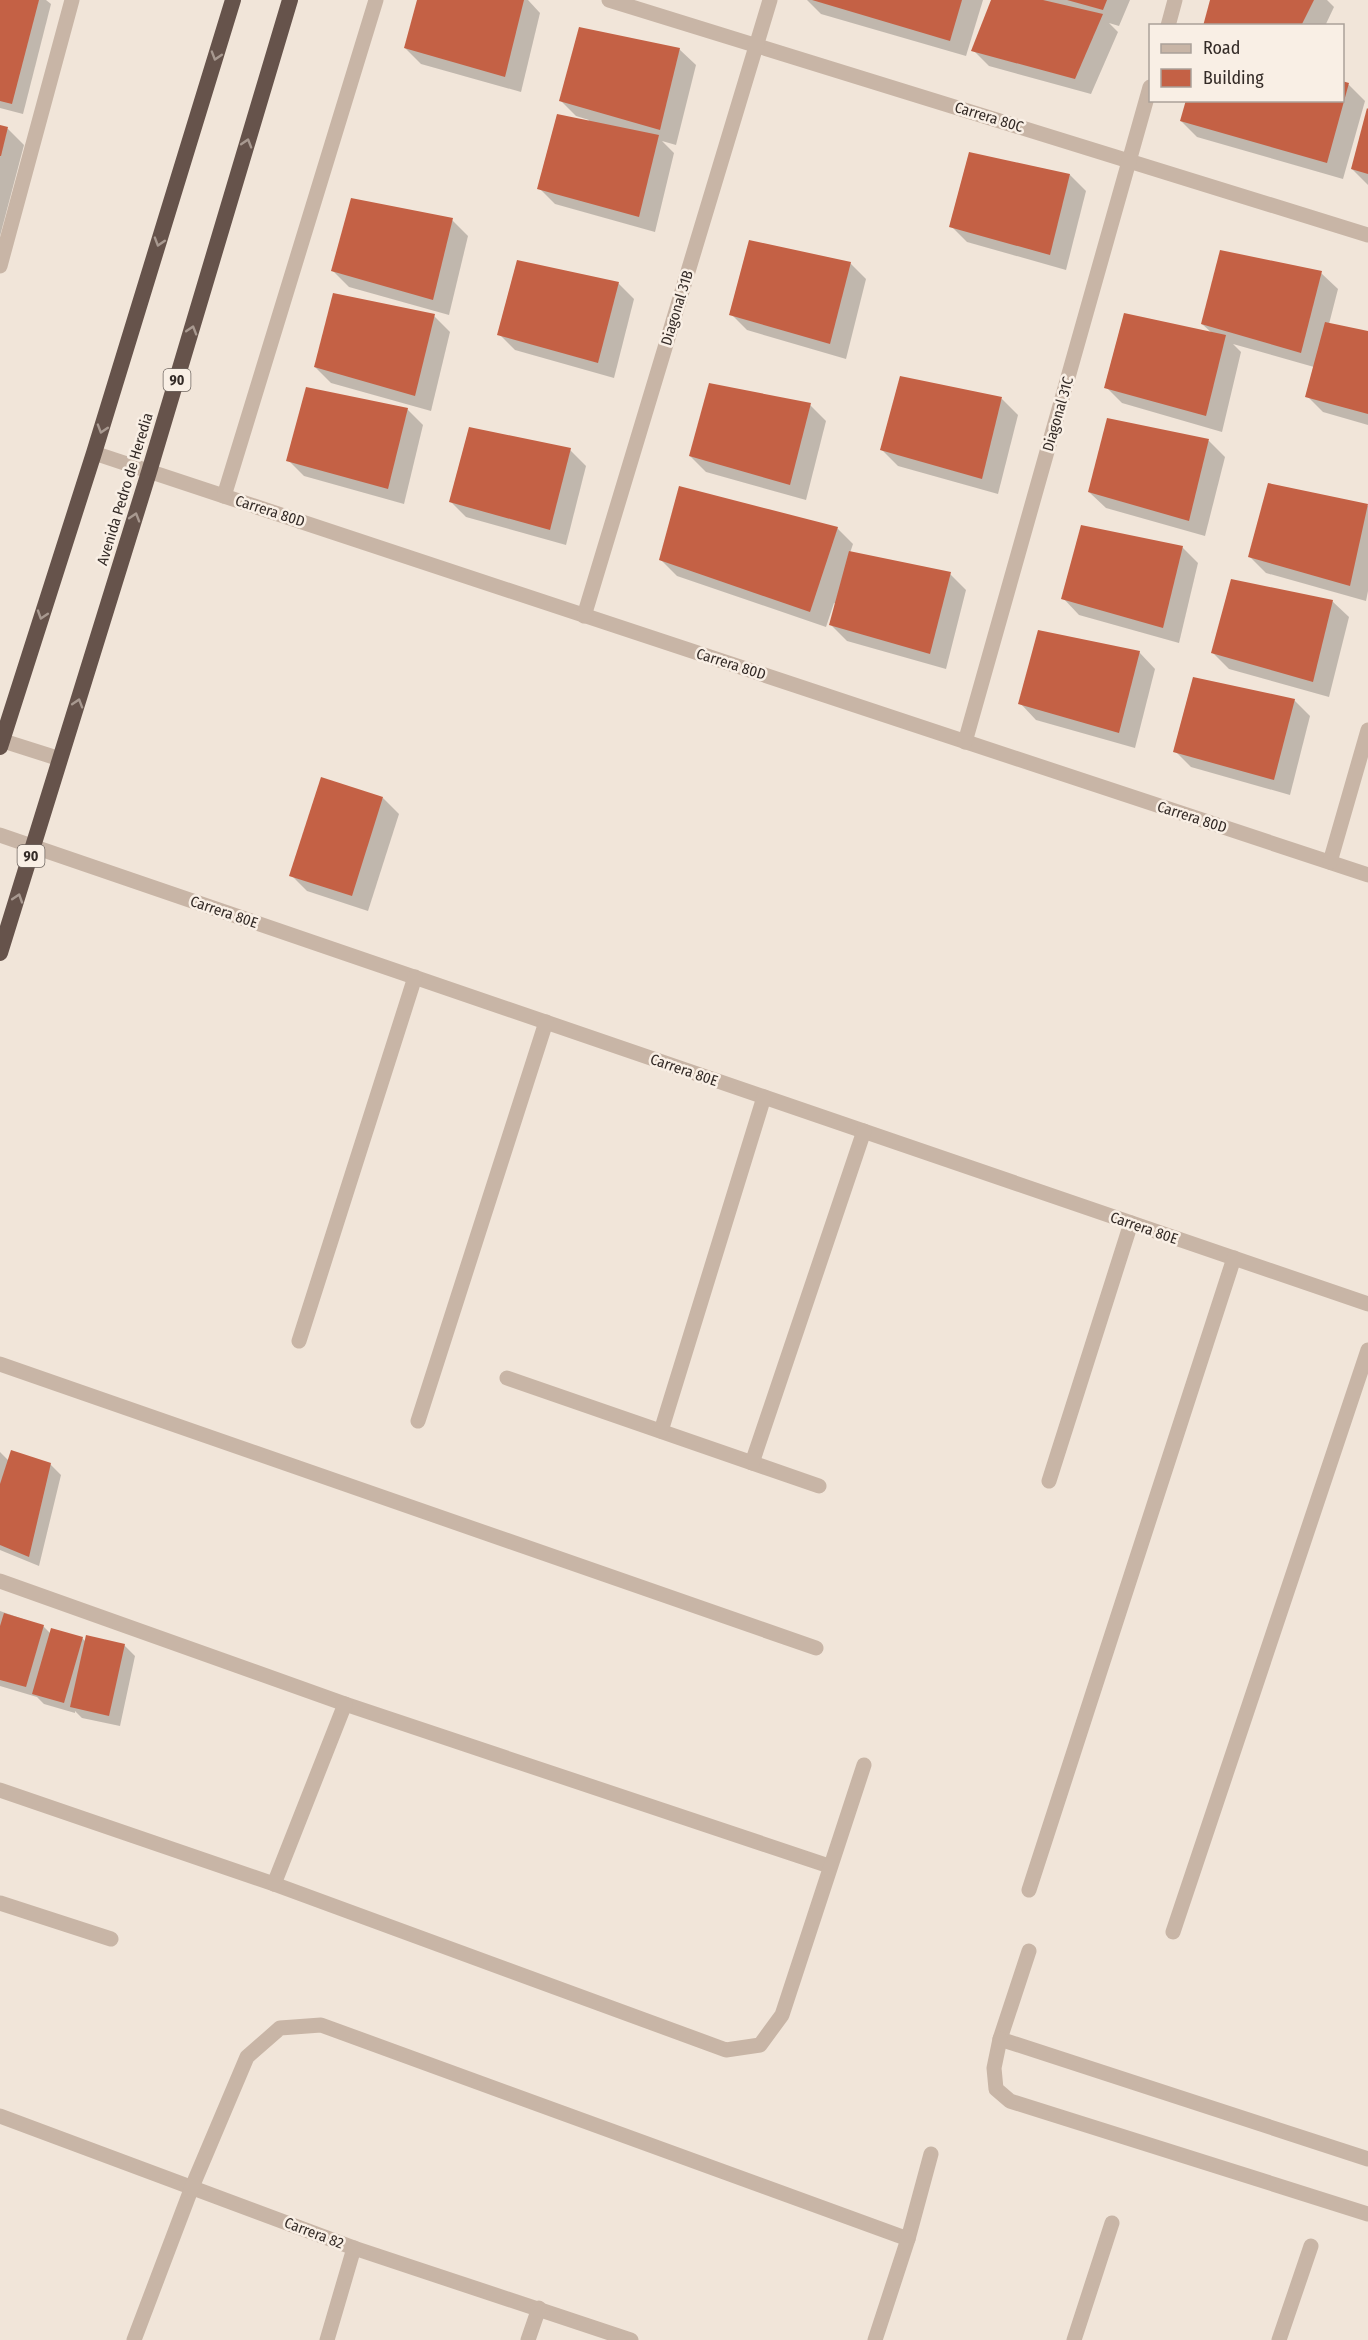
<svg xmlns="http://www.w3.org/2000/svg" width="1368" height="2340" viewBox="0 0 1368 2340" font-family="'Fira Sans Condensed',sans-serif">
<style>
.shadow{fill:#0003}
.building{fill:#c46145}
.lines{fill:none;stroke-linecap:round;stroke-linejoin:round}
.minor{stroke:#c8b5a6;stroke-width:15}
.tertiary{stroke:#c8b5a6;stroke-width:15}
.trunk{stroke:#66534b;stroke-width:16}
.oneway{stroke:#a89990}
.labels{text-anchor:middle;stroke-width:5;stroke-linejoin:round;paint-order:stroke}
.shield{fill:#f9efe5;stroke:#6f6660;stroke-width:1.5}
.shield-label{font-size:14px;font-weight:bold;fill:#342b27}
.street-label{font-size:15px;fill:#342b27;stroke:#f9efe5}
</style>
<rect width="100%" height="100%" fill="#f1e5d9"/>
<g class="shadow">
<polygon points="0,0 46,0 51,4 23,114 0,108"/>
<polygon points="418,0 528,0 540,13 521,92 421,64 405,48"/>
<polygon points="807,0 983,0 966,56 821,14"/>
<polygon points="993,0 1130,0 1119,26 1109,23 1118,32 1091,94 989,66 973,50"/>
<polygon points="1211,0 1327,0 1334,7 1325,26 1204,26"/>
<polygon points="679,49 696,65 676,145 662,141 674,153 655,232 555,204 539,188 589,120 576,116 560,100"/>
<polygon points="1342,83 1349,85 1365,101 1343,179 1197,137 1181,121 1342,100"/>
<polygon points="1368,112 1368,185 1352,169"/>
<polygon points="0,127 8,129 24,145 0,236"/>
<polygon points="1070,175 1086,191 1066,270 967,242 951,226"/>
<polygon points="452,220 468,236 449,315 349,287 333,271"/>
<polygon points="850,263 866,279 846,359 747,330 731,314"/>
<polygon points="1321,273 1338,289 1329,324 1368,333 1368,425 1323,412 1307,396 1314,367 1233,344 1241,352 1222,432 1122,403 1106,387 1212,333 1202,324"/>
<polygon points="618,283 634,299 614,378 515,350 499,334"/>
<polygon points="434,316 450,332 431,411 331,383 315,367"/>
<polygon points="1002,399 1018,415 998,494 898,466 882,450"/>
<polygon points="810,405 826,421 806,500 706,472 690,456"/>
<polygon points="407,409 423,425 404,504 304,476 288,460"/>
<polygon points="1109,420 1209,441 1225,457 1205,536 1106,508 1089,492"/>
<polygon points="570,450 586,466 566,545 466,517 450,501"/>
<polygon points="1269,485 1368,506 1368,591 1366,601 1266,573 1250,557"/>
<polygon points="837,528 853,544 850,553 950,574 966,590 946,669 847,641 831,625 836,604 834,603 826,627 677,576 661,560"/>
<polygon points="1182,547 1198,563 1179,643 1079,615 1063,598"/>
<polygon points="1332,601 1349,617 1329,697 1229,669 1213,653"/>
<polygon points="1139,652 1155,669 1135,748 1036,720 1020,703"/>
<polygon points="1294,700 1310,716 1290,795 1191,767 1175,751"/>
<polygon points="383,798 399,814 368,911 307,891 291,875"/>
<polygon points="0,1452 9,1461 50,1464 61,1475 39,1566 0,1550"/>
<polygon points="0,1611 43,1626 51,1634 82,1638 86,1642 124,1645 135,1656 120,1726 82,1718 75,1711 75,1713 44,1704 37,1697 0,1686"/>
</g>
<g class="building">
<polygon points="0,0 39,0 12,104 0,101"/>
<polygon points="417,0 524,0 505,77 404,48"/>
<polygon points="812,0 962,0 950,41"/>
<polygon points="991,0 1043,0 1103,14 1075,79 971,51"/>
<polygon points="1067,0 1107,0 1103,10"/>
<polygon points="1210,0 1314,0 1301,26 1203,26"/>
<polygon points="579,27 680,48 660,130 559,101"/>
<polygon points="1342,81 1349,83 1327,163 1180,121 1186,100 1342,100"/>
<polygon points="1367,108 1368,109 1368,174 1351,169"/>
<polygon points="557,114 659,135 639,217 537,189"/>
<polygon points="0,125 8,127 1,156 0,156"/>
<polygon points="969,152 1070,174 1050,255 949,227"/>
<polygon points="351,198 453,218 433,300 331,271"/>
<polygon points="749,240 851,262 830,344 729,315"/>
<polygon points="1220,250 1322,271 1301,353 1201,324"/>
<polygon points="517,260 619,282 598,363 497,335"/>
<polygon points="333,293 435,314 415,396 314,367"/>
<polygon points="1124,313 1226,335 1206,416 1104,388"/>
<polygon points="1325,322 1368,331 1368,414 1305,397"/>
<polygon points="900,376 1002,397 982,479 880,450"/>
<polygon points="709,383 811,403 790,485 689,456"/>
<polygon points="306,387 408,408 388,489 286,461"/>
<polygon points="1107,418 1209,439 1189,521 1088,492"/>
<polygon points="469,427 571,448 550,530 449,502"/>
<polygon points="1268,483 1368,504 1350,586 1248,557"/>
<polygon points="679,486 838,527 810,612 659,560"/>
<polygon points="1081,525 1183,546 1163,628 1061,599"/>
<polygon points="849,551 951,572 930,654 829,625"/>
<polygon points="1231,579 1333,600 1313,682 1211,653"/>
<polygon points="1038,630 1140,651 1119,733 1018,704"/>
<polygon points="1193,677 1295,699 1274,780 1173,752"/>
<polygon points="321,777 383,797 352,896 289,876"/>
<polygon points="11,1450 51,1463 29,1557 0,1545 0,1484"/>
<polygon points="4,1613 44,1625 26,1687 0,1680 0,1626"/>
<polygon points="51,1628 83,1637 64,1703 32,1694"/>
<polygon points="86,1635 125,1644 109,1716 70,1707"/>
</g>
<g class="lines">
<g class="minor">
<polyline points="609,0 1368,235"/>
<polyline points="1168,26 1175,0"/>
<polyline points="0,266 72,0"/>
<polyline points="94,453 1368,875"/>
<polyline points="224,496 376,0"/>
<polyline points="584,616 770,0"/>
<polyline points="965,742 1150,87"/>
<polyline points="0,835 1368,1304"/>
<polyline points="1330,862 1368,730"/>
<polyline points="299,1341 415,977"/>
<polyline points="0,1364 816,1648"/>
<polyline points="507,1378 819,1486"/>
<polyline points="418,1421 546,1022"/>
<polyline points="661,1431 764,1097"/>
<polyline points="752,1463 864,1131"/>
<polyline points="1049,1481 1131,1223"/>
<polyline points="0,1581 345,1704 829,1866"/>
<polyline points="0,1790 274,1884 726,2050 760,2045 782,2015 864,1765"/>
<polyline points="274,1884 345,1704"/>
<polyline points="1029,1890 1234,1258"/>
<polyline points="0,1903 111,1939"/>
<polyline points="1173,1932 1368,1350"/>
<polyline points="1029,1951 1000,2039 1368,2159"/>
<polyline points="1000,2039 994,2068 996,2089 1010,2101 1368,2214"/>
<polyline points="0,2116 354,2248 631,2340"/>
<polyline points="134,2340 192,2187 247,2057 280,2028 321,2025 908,2239"/>
<polyline points="327,2340 354,2248"/>
<polyline points="528,2340 539,2308"/>
<polyline points="875,2340 908,2239 931,2154"/>
<polyline points="1074,2340 1112,2223"/>
<polyline points="1279,2340 1311,2246"/>
</g>
<polyline class="tertiary" points="0,740 60,759"/>
<g class="trunk">
<polyline points="0,747 94,453 233,0"/>
<polyline points="0,953 149,472 290,0"/>
</g>
</g>
<defs><path id="oneway-chevron" d="M-2-3.5L2.5 0L-2 3.5" fill="none" stroke-width="1.6" stroke-linecap="round" stroke-linejoin="round" transform="scale(1.5)"/></defs>
<g class="oneway">
<use href="#oneway-chevron" transform="translate(216 56) rotate(107)"/>
<use href="#oneway-chevron" transform="translate(247 143) rotate(-73)"/>
<use href="#oneway-chevron" transform="translate(159 242) rotate(107)"/>
<use href="#oneway-chevron" transform="translate(192 330) rotate(-73)"/>
<use href="#oneway-chevron" transform="translate(102 429) rotate(107)"/>
<use href="#oneway-chevron" transform="translate(135 517) rotate(-73)"/>
<use href="#oneway-chevron" transform="translate(42 615) rotate(108)"/>
<use href="#oneway-chevron" transform="translate(78 703) rotate(-73)"/>
<use href="#oneway-chevron" transform="translate(18 898) rotate(-72)"/>
</g>
<g class="labels">
<g class="shield">
<rect x="163.5" y="369" width="27" height="22" rx="4.5"/>
<rect x="17.5" y="845" width="27" height="22" rx="4.5"/>
</g>
<g class="shield-label">
<text x="177" y="385">90</text>
<text x="31" y="861">90</text>
</g>
<g class="street-label">
<text transform="translate(989 117) rotate(17)" y="5">Carrera 80C</text>
<text transform="translate(677 308) rotate(-73)" y="5">Diagonal 31B</text>
<text transform="translate(1058 414) rotate(-74)" y="5">Diagonal 31C</text>
<text transform="translate(125 489) rotate(-73)" y="5">Avenida Pedro de Heredia</text>
<text transform="translate(270 511) rotate(18)" y="5">Carrera 80D</text>
<text transform="translate(731 664) rotate(18)" y="5">Carrera 80D</text>
<text transform="translate(1192 817) rotate(18)" y="5">Carrera 80D</text>
<text transform="translate(224 912) rotate(19)" y="5">Carrera 80E</text>
<text transform="translate(684 1070) rotate(19)" y="5">Carrera 80E</text>
<text transform="translate(1144 1228) rotate(19)" y="5">Carrera 80E</text>
<text transform="translate(314 2233) rotate(21)" y="5">Carrera 82</text>
</g>
</g>
<rect x="1149" y="24" width="195" height="78" fill="#f9efe5" stroke="#aaa199" stroke-width="1.5"/>
<rect x="1161" y="44" width="30" height="9" fill="#c8b5a6" stroke="#aaa199" stroke-width="1.5"/>
<text x="1203" y="54" font-size="18" fill="#342b27">Road</text>
<rect x="1161" y="69" width="30" height="18" fill="#c46145" stroke="#aaa199" stroke-width="1.5"/>
<text x="1203" y="84" font-size="18" fill="#342b27">Building</text>
</svg>
